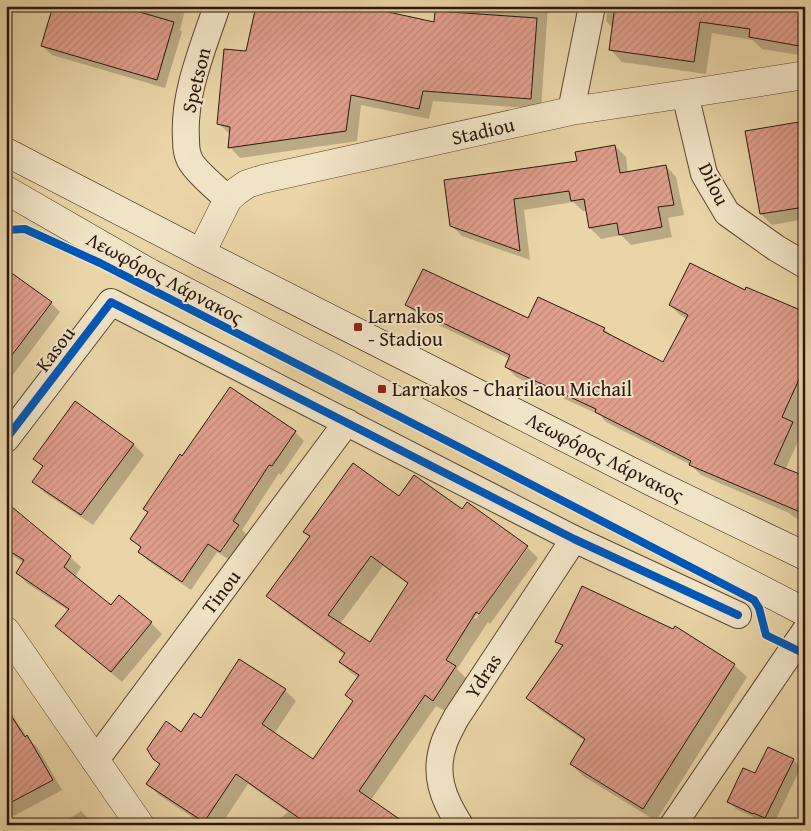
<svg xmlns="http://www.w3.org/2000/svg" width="811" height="831" viewBox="0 0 811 831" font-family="'Gentium Book Plus',serif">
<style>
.shadow{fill:#0003;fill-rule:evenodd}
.building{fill:url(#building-hatch);stroke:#2c170f;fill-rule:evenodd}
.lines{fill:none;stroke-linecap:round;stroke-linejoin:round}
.minor-casing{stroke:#5b4635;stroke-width:28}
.tertiary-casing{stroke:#5b4635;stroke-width:29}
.secondary-casing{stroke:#2c170f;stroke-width:29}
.minor{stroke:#f1e4c6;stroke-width:26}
.tertiary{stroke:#f1e4c6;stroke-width:28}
.secondary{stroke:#f1e4c6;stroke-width:28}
.cycleway-casing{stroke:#f1e4c6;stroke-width:11}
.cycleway{stroke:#0057b8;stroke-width:8}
.poi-dot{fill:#8f2418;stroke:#f1e4c6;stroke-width:2}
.labels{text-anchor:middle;stroke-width:4;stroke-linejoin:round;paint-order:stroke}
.street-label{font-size:20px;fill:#2c170f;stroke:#f1e4c6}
.poi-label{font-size:20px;fill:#2c170f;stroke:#f1e4c6;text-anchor:start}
</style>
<defs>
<pattern id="building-hatch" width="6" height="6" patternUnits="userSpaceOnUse" patternTransform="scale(1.25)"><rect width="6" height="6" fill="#e09e8c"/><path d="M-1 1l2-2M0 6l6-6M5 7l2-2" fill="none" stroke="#c08778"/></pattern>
</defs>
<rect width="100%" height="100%" fill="#e9d5a7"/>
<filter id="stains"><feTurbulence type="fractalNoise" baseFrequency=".004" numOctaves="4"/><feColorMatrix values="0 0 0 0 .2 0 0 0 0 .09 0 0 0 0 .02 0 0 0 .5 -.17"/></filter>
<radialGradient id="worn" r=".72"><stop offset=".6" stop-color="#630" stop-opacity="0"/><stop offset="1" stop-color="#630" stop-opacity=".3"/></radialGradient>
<g class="shadow">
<polygon points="54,6 186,6 180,30 182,32 165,88 52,55 42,46"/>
<polygon points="257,6 363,6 363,8 435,23 437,6 548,6 541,109 433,101 429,119 361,105 357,141 240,158 230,147 231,135 219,124 247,52"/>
<polygon points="608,6 805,6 805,56 762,49 753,40 712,33 706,74 622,62 610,49 613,28 606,21"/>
<polygon points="805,122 805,219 772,225 761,214"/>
<polygon points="615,146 626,157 628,173 666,166 676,177 684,215 668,218 672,237 631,245 621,235 601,239 590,228 587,211 583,211 573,202 524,210 530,260 462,236 451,225 578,162"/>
<polygon points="6,283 51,303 60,312 6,384"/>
<polygon points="745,292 805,314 805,426 785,470 805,478 805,522 794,517 789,513 701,475 691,465 606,422 600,415 516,377 506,367 510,359 417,315 407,305 604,329 612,336 664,363 687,319 680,315 670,305"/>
<polygon points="231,388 295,432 304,441 281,475 279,473 242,530 247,535 230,560 217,552 191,590 148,561 139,552 142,549 131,539 183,458"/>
<polygon points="133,444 144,455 93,525 45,493 34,482 44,468 35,459"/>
<path d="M399 498 462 511 526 547 474 618 476 619 528 548 538 558 490 624 488 622 457 669 466 678 445 711 436 706 371 800 406 825H273L288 812 248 784 221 825H204L159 795 148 784 160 765 154 759 182 734 201 720 285 690 296 701 274 734 314 761 354 702 347 695 359 678 351 673 340 662 345 655 279 607 268 596 310 537 305 532ZM383 566 408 584 371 643 340 624Z"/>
<polygon points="6,524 70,557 81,567 75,577 111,607 120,597 151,623 162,634 122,682 67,636 56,626 69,611 28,584 17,573 24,563 6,551"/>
<polygon points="557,641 734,665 747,677 656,821 583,776 571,763 585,741 540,710 528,698 563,648"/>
<polygon points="6,705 27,737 37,747 62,790 14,816 6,809"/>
<polygon points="793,760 801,767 773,825 761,819 760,820 736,809 729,802 756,775"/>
<polygon points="81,811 94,825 60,825"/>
</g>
<g class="building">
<polygon points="53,6 119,6 174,22 157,80 41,46"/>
<polygon points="256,6 361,6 434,22 435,11 537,18 531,99 423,91 419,109 351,95 346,131 228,148 230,127 217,124 224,49 246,51"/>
<polygon points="615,6 805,6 805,47 749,37 750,29 700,22 694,62 609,50"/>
<polygon points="805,121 805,207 760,214 745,131"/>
<polygon points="615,145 620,173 666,165 674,205 658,207 662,227 619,235 617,223 589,228 584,199 571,201 569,191 514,199 520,251 450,226 444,180 577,161 575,152"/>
<polygon points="690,263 745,290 746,287 805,312 805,366 782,417 793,422 774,464 805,476 805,514 689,465 691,461 595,412 596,409 505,367 510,355 405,305 423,269 528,318 538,297 605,328 603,331 663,362 688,315 669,305"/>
<polygon points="6,269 52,302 6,363"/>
<polygon points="230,387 296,431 272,466 269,465 233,521 239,525 220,552 208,544 182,582 138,552 141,547 130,539 148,512 143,509 180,454 182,456"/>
<polygon points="75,401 134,444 81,515 32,482 43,466 33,459"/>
<path d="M353 463 399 496 414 475 462 509 467 502 528 546 479 614 476 612 446 660 456 666 433 701 425 695 359 791 408 825H309L236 774 204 822 146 784 160 764 153 759 147 749 166 721 181 732 194 713 201 718 239 659 286 689 262 724 313 759 353 701 345 695 359 675 339 662 345 653 266 596 310 536 303 532ZM371 556 408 583 370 642 328 615Z"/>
<polygon points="6,502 71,556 64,567 111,605 119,595 152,622 111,672 55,626 69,609 16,573 24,560 6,549"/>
<polygon points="582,586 673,629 675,626 735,664 643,809 570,764 585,739 526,698 563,645 555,642"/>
<polygon points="6,708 25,737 27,735 53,780 6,805"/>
<polygon points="768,747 794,759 765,818 753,813 753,814 727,802 743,768 755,773"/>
</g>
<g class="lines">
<defs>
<g id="minor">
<path d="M217 6C203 48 183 94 186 139 186 145 186 152 189 158 192 168 219 191 228 199"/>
<polyline points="685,94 704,174 727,213 776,248 805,265"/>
<polyline points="571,111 592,6"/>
<polyline points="6,439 111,302 574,539 738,615"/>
<polyline points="95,761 347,422"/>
<path d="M460 825C443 799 433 774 444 743 447 734 452 726 456 718L574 539"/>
<polyline points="673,825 805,631"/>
</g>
<g id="tertiary">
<polyline points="201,253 228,199 237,191 247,184 263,179 571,111 685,94 805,75"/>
<polyline points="6,631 140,825"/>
</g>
<g id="secondary">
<polyline points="6,152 201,253 656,484 805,556"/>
<polyline points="6,190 150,273 805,612"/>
</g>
</defs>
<use href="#minor" class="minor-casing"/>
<use href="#tertiary" class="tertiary-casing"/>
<use href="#secondary" class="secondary-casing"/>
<use href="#minor" class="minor"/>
<use href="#tertiary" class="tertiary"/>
<use href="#secondary" class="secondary"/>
<defs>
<g id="cycleway">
<polyline points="6,230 25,229 100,263 453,444 754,600 759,608 766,635 805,654"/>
<polyline points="6,439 111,302 574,539 738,615"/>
</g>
</defs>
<use href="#cycleway" class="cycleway-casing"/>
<use href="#cycleway" class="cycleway"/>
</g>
<g class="poi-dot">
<rect x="353" y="322" width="10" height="10" rx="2.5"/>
<rect x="377" y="384" width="10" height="10" rx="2.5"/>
</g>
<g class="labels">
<g class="street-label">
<text transform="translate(196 80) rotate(-76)" y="7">Spetson</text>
<text transform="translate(483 131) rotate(-13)" y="7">Stadiou</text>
<text transform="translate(714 184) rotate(64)" y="7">Dilou</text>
<text transform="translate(165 278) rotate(28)" y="7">Λεωφόρος Λάρνακος</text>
<text transform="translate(55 349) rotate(-53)" y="7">Kasou</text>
<text transform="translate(605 457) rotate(27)" y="7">Λεωφόρος Λάρνακος</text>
<text transform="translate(221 592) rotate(-53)" y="7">Tinou</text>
<text transform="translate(483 676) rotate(-57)" y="7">Ydras</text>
</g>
<g class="poi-label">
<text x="368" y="323">Larnakos<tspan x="368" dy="23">- Stadiou</tspan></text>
<text x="392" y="396">Larnakos - Charilaou Michail</text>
</g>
</g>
<rect width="811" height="831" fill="none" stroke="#e9d5a7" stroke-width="25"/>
<rect x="8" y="8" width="796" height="816" fill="none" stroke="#2c170f" stroke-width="2.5"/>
<rect x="12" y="12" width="786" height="806" fill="none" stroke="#2c170f"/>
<rect width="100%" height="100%" filter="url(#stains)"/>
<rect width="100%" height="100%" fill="url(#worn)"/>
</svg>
